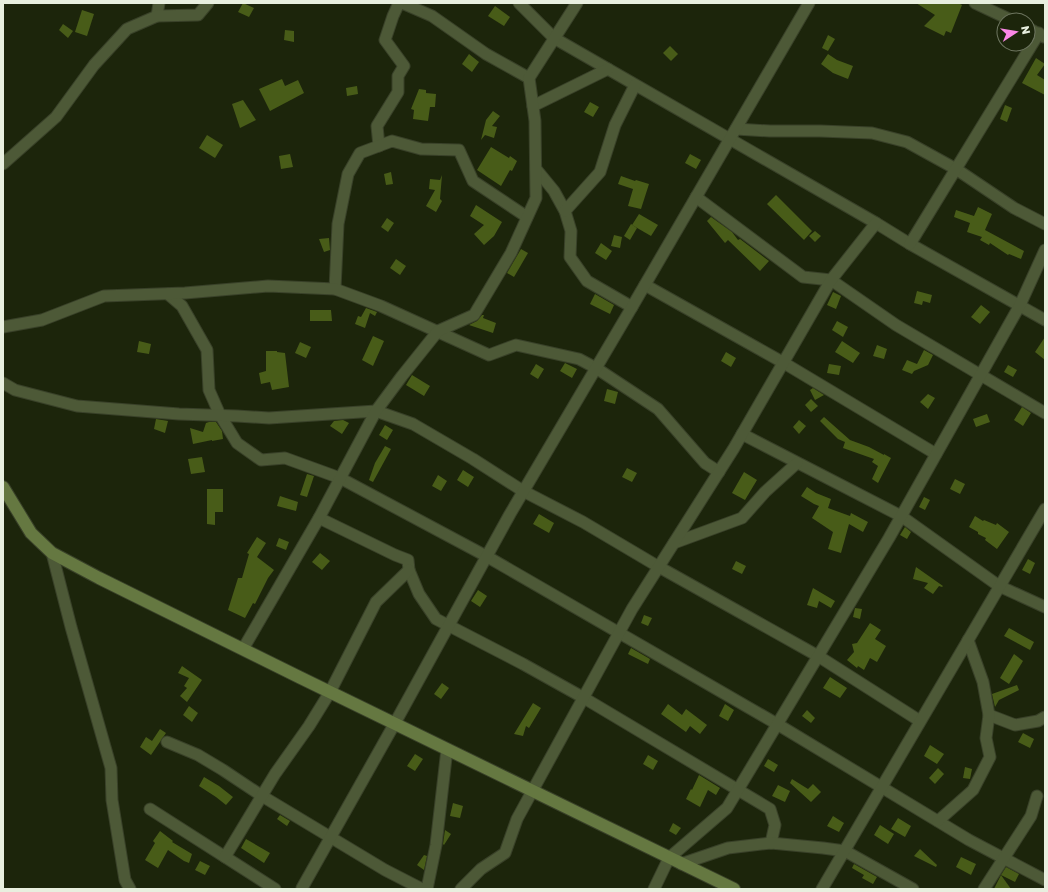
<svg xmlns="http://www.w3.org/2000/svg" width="1048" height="892" viewBox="0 0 1048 892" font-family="'Golos Text',sans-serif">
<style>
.building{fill:#485c18}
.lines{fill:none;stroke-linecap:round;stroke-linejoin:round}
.street-casing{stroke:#394129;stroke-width:13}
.secondary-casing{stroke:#394129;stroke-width:14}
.street{stroke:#4d5937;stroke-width:11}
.secondary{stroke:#657841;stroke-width:12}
</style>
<rect width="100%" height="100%" fill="#1c250b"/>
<g class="building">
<polygon points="243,3 254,8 249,17 238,12"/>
<polygon points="916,3 958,3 962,5 951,33 946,31 944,36 924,26 935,15"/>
<polygon points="495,6 510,17 504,26 488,16"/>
<polygon points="82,10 94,14 87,36 75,32"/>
<polygon points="63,24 73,31 68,38 59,30"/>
<polygon points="285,30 294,31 294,42 284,40"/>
<polygon points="828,35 835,39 828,51 822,48"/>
<polygon points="670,46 678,54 671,61 663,53"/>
<polygon points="469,54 479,62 472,72 462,64"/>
<polygon points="828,54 837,60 853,66 848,79 833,73 821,64"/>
<polygon points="1036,58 1045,64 1037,75 1045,80 1045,95 1022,83"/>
<polygon points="282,79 285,86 298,80 304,93 270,111 259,89"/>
<polygon points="357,86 358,94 347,96 346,88"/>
<polygon points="419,89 426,90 426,93 436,94 435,107 430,107 428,121 413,119 414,110 411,109"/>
<polygon points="243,100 256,120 240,128 232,104"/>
<polygon points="590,102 599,107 593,117 584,112"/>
<polygon points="1005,105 1012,108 1007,122 1000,119"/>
<polygon points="493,111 500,116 492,126 497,127 494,138 485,135 481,140 486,120"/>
<polygon points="207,135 223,145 215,158 199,148"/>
<polygon points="491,147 509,158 510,156 517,161 512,171 510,170 501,186 477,170"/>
<polygon points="290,154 293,167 281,169 279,156"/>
<polygon points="690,154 701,160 696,169 685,163"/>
<polygon points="391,172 393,184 386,185 384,174"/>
<polygon points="442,175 440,199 442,201 436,212 426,206 435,190 429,189 430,179 440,180"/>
<polygon points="621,176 635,181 636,180 649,184 641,209 628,206 633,189 618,184"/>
<polygon points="776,195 812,231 804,240 767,204"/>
<polygon points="476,205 502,222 494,236 484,245 474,234 484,225 470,216"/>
<polygon points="978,207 992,214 985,230 1024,251 1021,259 1009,254 1008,255 990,243 989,245 980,240 982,237 967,232 970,223 954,217 956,210 974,216"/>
<polygon points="639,214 658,225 651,236 632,225"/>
<polygon points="711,217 732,232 738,240 740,239 769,261 760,271 728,240 725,243 707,221"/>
<polygon points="387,218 394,223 388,232 381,227"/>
<polygon points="631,224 637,228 630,240 624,236"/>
<polygon points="815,231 821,236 815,242 809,236"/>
<polygon points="614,235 622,237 620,248 611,246"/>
<polygon points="329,238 330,250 324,252 319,239"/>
<polygon points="601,243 612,251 606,260 595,253"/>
<polygon points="521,249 528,253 514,277 507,273"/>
<polygon points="396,259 406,266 400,275 390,268"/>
<polygon points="917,291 932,295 930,303 923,301 922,305 914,303"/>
<polygon points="833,292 841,296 836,309 827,305"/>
<polygon points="595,294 614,305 610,314 590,304"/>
<polygon points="981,305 990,312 980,324 971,317"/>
<polygon points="366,308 377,312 375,316 370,313 365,328 355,324 358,316 361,317"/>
<polygon points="310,310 331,310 332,321 310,321"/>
<polygon points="482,315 484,315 483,318 496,323 493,333 469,325 477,321"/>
<polygon points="837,321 848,327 843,337 832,330"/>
<polygon points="373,336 384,341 373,366 362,360"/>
<polygon points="1045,337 1045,360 1035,352"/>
<polygon points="139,341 151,344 149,354 137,352"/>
<polygon points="842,341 860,353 853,363 835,352"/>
<polygon points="300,342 311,347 306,358 295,353"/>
<polygon points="877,345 887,349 884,359 873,356"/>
<polygon points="924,350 933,355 928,365 914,371 912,374 902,370 907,360 917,364"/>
<polygon points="266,351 277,351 277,352 285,353 289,387 272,390 270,382 261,384 259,373 266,371"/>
<polygon points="726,352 736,358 731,367 721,361"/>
<polygon points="565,363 577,369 572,378 560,371"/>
<polygon points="536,364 544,369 538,379 530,374"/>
<polygon points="829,364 841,366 839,375 827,373"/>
<polygon points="1008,365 1017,370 1013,377 1004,372"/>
<polygon points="412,375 430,386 424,396 406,385"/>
<polygon points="813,388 824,395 815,400 810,390"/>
<polygon points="607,389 618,392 615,404 604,401"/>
<polygon points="928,394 935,398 928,409 920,402"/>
<polygon points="811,399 818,406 811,412 805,405"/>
<polygon points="1022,407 1031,413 1023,426 1014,420"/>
<polygon points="987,414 990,422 976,427 973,419"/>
<polygon points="824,417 850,440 869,447 884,455 884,454 891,458 878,483 872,479 878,466 872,462 874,459 843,448 845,442 838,439 820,421"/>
<polygon points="156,419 168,421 165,433 154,429"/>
<polygon points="343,420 349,423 342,434 330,426 334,421"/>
<polygon points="799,420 806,426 799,434 793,427"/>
<polygon points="209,422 216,422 222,431 223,439 212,441 212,440 193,444 190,428 203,432 206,423"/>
<polygon points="385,425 393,430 387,440 379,435"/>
<polygon points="385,446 391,449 373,482 369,480 375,463"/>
<polygon points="202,457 205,472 191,474 188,459"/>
<polygon points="627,468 637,473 632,482 622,477"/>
<polygon points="463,470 474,477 468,487 457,480"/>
<polygon points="744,472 757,480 745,500 732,493"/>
<polygon points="307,474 314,476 307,497 300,495"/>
<polygon points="438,475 447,481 441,491 432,486"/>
<polygon points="955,479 965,484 960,494 950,489"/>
<polygon points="807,487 816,493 831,499 828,508 850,516 851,513 868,522 863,532 849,524 841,553 828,549 833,532 812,518 819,506 814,504 801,496"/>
<polygon points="207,489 223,489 223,512 215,512 215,525 207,524"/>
<polygon points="280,496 298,502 296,511 277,506"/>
<polygon points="924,497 930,500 925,510 919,507"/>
<polygon points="539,514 554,523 549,533 533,524"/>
<polygon points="975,516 983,521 984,520 996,525 997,523 1009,532 997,549 985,540 986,538 978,534 978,532 969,527"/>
<polygon points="905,527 911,532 907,539 900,535"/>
<polygon points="257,537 266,543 257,557 274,570 268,578 255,604 253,603 245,618 228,610 238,578 242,578 249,554 247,553"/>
<polygon points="279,538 289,542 286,550 276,546"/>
<polygon points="320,553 330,561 322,570 312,562"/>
<polygon points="1028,559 1035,563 1030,574 1022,570"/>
<polygon points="736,561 746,566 742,574 732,569"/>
<polygon points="916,567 943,586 942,587 939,586 933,594 924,588 928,583 913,579"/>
<polygon points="813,588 835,601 831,608 819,601 817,608 807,605"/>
<polygon points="478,590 487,596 480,607 471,601"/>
<polygon points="855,608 862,609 860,619 853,617"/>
<polygon points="644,615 652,618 648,626 641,623"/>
<polygon points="870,623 881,630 875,639 886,646 877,662 870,658 864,670 858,666 857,668 847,660 854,652 852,644 857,643"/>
<polygon points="1009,628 1034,642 1030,650 1004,636"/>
<polygon points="631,648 650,659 648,664 628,654"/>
<polygon points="1014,654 1023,661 1009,684 1000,678"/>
<polygon points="182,666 202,680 187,702 180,696 187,688 184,686 189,678 178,673"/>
<polygon points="830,677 847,688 840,698 823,688"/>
<polygon points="442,683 449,688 441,699 434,694"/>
<polygon points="1017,685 1019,690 999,700 995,707 992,694"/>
<polygon points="533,703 541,708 529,728 526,726 523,736 514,734"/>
<polygon points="668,704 682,715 686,709 707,725 700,734 690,726 686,732 661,714"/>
<polygon points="725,704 734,710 728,721 719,716"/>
<polygon points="189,706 198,713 192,722 183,715"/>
<polygon points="807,710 815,718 811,723 802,716"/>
<polygon points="160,729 166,733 151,755 140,747 146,737 152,741"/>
<polygon points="1023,733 1034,739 1030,748 1018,742"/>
<polygon points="930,745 944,754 937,764 924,756"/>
<polygon points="415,754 423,759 415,771 407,766"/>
<polygon points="648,755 658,761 653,770 643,764"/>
<polygon points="768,759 778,765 774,772 764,766"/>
<polygon points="965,767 972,769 970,779 963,778"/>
<polygon points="938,768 944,774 935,784 929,778"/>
<polygon points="699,775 720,788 716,795 708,790 700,807 686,799 691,789 692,790"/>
<polygon points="204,777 219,786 233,797 226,805 216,797 199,786"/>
<polygon points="792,779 808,789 813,784 821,792 811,802 790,783"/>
<polygon points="778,785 790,791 785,802 772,796"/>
<polygon points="453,803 463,806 460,818 450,816"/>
<polygon points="280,815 290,821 287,826 277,819"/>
<polygon points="833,816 844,823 839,832 827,826"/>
<polygon points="898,818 911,826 905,837 891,829"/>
<polygon points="673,823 681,828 676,835 669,831"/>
<polygon points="880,825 894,834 888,844 874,835"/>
<polygon points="445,830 451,834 444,845 443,844"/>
<polygon points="160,831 173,841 172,842 192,854 189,863 184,861 168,850 158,868 145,860 155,843 153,841"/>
<polygon points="246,839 270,853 264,863 241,848"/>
<polygon points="920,849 937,865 936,867 914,856"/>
<polygon points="424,855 427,856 424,870 417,865"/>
<polygon points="961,857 976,864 971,875 956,867"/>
<polygon points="200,861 210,866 205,875 195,870"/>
<polygon points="854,864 877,877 873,884 862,878 864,875 852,868"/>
<polygon points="1006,867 1019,874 1015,882 1001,875"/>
<polygon points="1001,875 1011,889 994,889"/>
</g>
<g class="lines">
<defs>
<g id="street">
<polyline points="402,3 432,16 486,54 529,78"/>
<polyline points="519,3 554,38 876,223 910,244 1045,320"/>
<polyline points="975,3 1011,20"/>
<polyline points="157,16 159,3"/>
<polyline points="1028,28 1044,37"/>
<polyline points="533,106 608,69"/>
<polyline points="736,129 770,131 820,131 872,133 907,142 956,169 1014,208 1045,224"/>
<polyline points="379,146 377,126 398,92 398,76 404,66 385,40 393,16 399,3"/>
<polyline points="3,164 56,117 94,65 127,29 157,16 198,15 208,3"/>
<polyline points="536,169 554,191 565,211 571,231 570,257 587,281 632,307"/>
<polyline points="696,197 803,277 831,280 896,325 1045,413"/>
<polyline points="565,211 600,172 615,125 635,85"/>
<polyline points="910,244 1039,33"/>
<polyline points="645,285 784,363 936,454"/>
<polyline points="335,289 338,224 348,174 360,153 392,141 421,149 459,150 473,181 527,217"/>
<polyline points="168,294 182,306 207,350 209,390 220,415 237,443 261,460 285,458 340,478 486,556 777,724 969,840 1045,880"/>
<polyline points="3,327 42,320 104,296 185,293 268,286 335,289 381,306 489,355 516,345 579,359 596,368 658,409 705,463 719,472"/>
<polyline points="3,383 15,390 77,406 179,414 237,416 269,418 376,411 413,424 473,459 523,491 583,522 659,567 818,656 920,721"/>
<polyline points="742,434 901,516 999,586 1045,607"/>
<polyline points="319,518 395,555 408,560 409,570 419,594 436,619 523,664 584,698 770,809 775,825 771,843"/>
<polyline points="674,543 742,518 765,492 797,463"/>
<polyline points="52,553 71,627 111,768 112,800 125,880 130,889"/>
<polyline points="243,649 319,518 376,411 402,376 438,331 474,315 511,253 536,198 535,121 529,78 577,3"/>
<polyline points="989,715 1015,725 1038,721 1045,717"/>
<polyline points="167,742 198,755 223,770 262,796 385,870 422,889"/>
<polyline points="150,809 275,889"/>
<polyline points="938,821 973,790 990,757 986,738 989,715 983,682 968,640"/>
<polyline points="225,857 275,774 309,726 330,692 376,602 409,570"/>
<polyline points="681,864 728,848 771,843 823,848 845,851 913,889"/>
<polyline points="302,888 395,723 510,514 632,307 809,3"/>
<polyline points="427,889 436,845 447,749"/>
<polyline points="461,889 481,869 505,853 517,819 632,609 734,448 831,280 876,223"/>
<polyline points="654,889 669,858 727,808 889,538 1020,305 1045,250"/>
<polyline points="822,889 1045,509"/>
<polyline points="984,889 1031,816 1037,796"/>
</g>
<polyline id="secondary" points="3,487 31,533 52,553 99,578 299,677 734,889"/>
</defs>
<use href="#street" class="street-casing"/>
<use href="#secondary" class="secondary-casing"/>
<use href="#street" class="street"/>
<use href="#secondary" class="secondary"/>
</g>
<rect width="1048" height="892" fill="none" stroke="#e8efdf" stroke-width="8"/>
<g transform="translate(1016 32) rotate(78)"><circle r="19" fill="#1c250b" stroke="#6e7660"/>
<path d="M0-3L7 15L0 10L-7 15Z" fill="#fb87e6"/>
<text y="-6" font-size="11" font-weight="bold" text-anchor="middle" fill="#e8efdf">N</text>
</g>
</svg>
